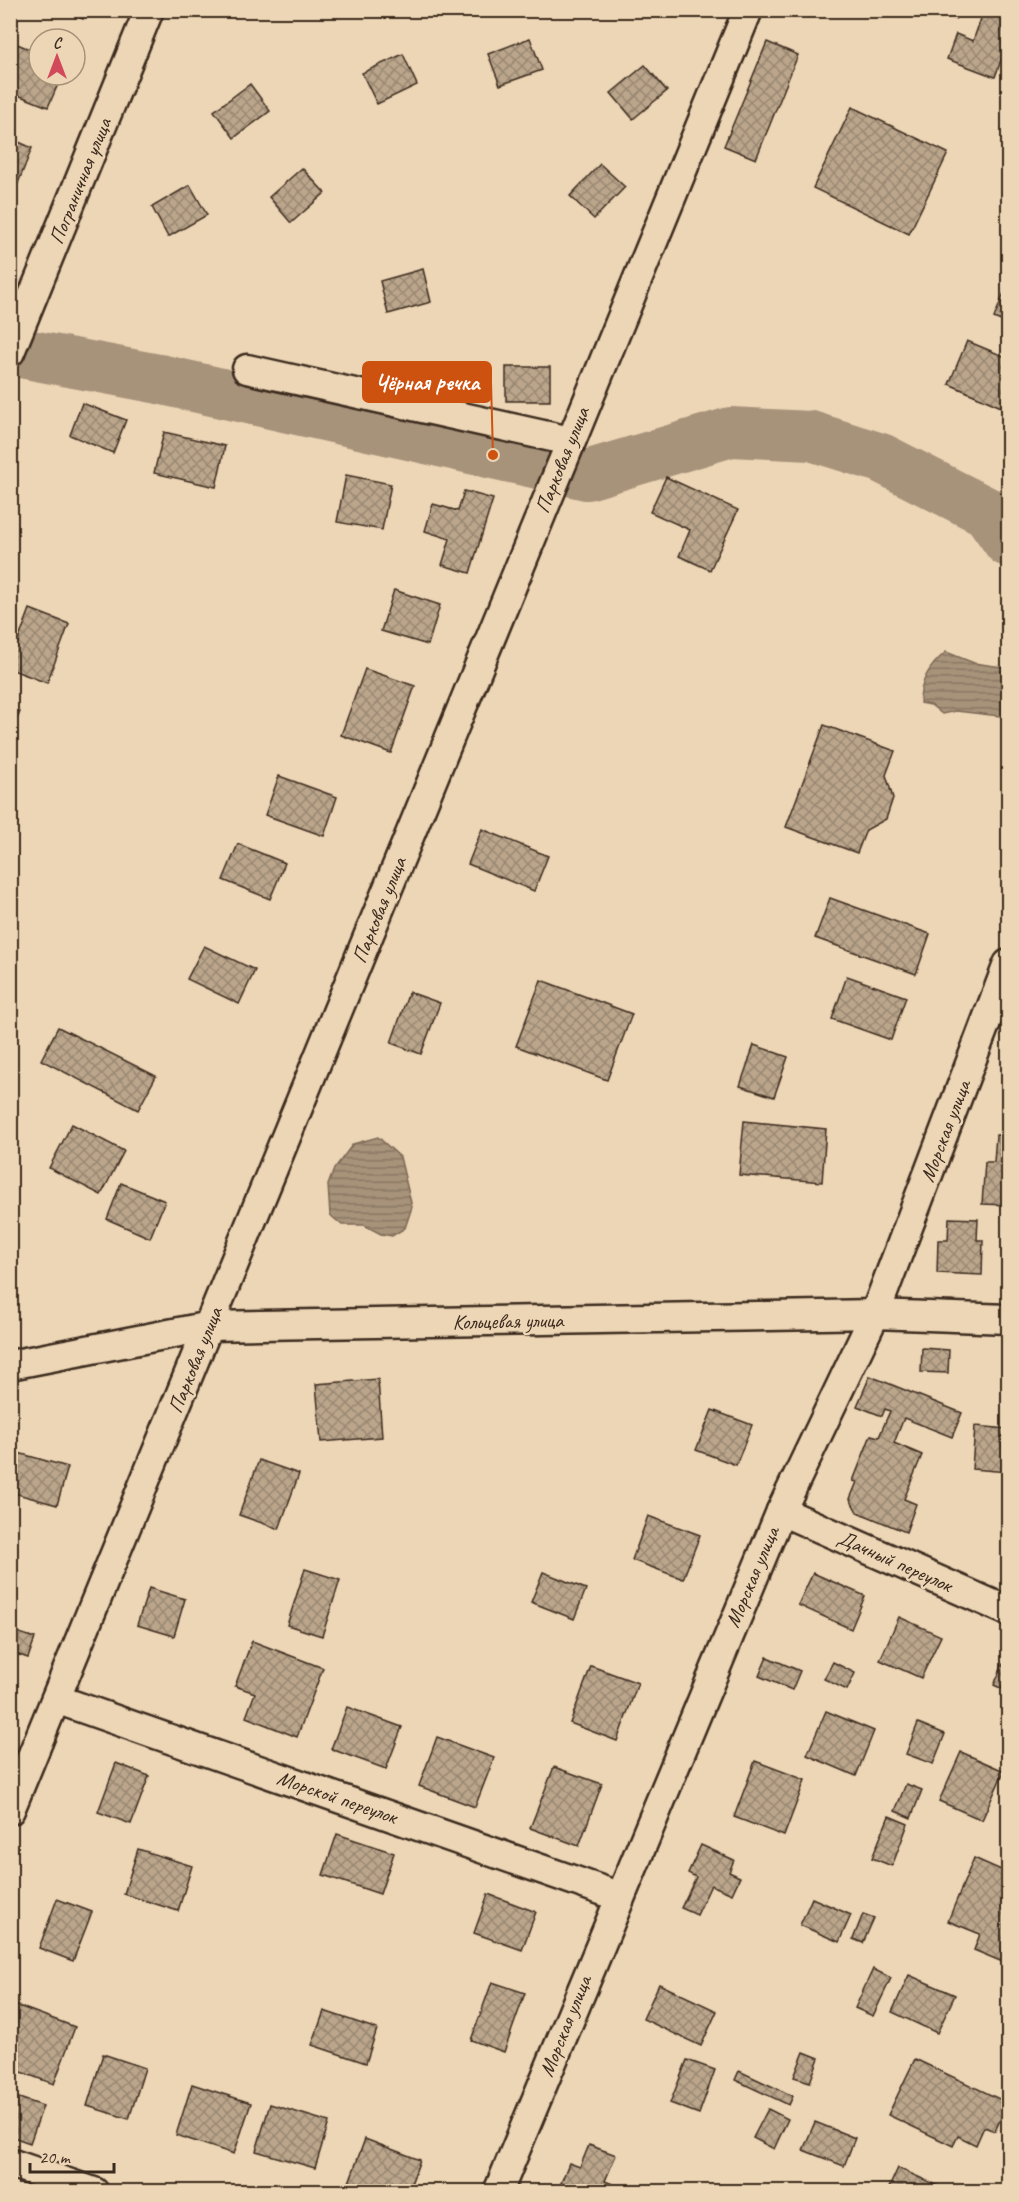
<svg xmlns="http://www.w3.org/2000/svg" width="1019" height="2202" viewBox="0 0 1019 2202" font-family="Caveat,sans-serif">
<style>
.water{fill:url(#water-rules);stroke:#7c6855;stroke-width:1.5}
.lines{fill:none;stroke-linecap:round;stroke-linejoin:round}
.river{stroke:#a7927a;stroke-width:50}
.building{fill:url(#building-cross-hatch);stroke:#3b2a1e;stroke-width:1.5}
.street-casing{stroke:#3b2a1e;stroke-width:33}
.street{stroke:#edd6b6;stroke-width:28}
.labels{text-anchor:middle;stroke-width:5;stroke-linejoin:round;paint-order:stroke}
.street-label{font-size:21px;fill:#3b2a1e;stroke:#edd6b6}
.leader{fill:none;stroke:#ce520f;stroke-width:2}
.callout-dot{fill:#ce520f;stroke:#edd6b6;stroke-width:2}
.callout{fill:#ce520f;stroke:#ce520f;stroke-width:2}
.callout-label{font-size:22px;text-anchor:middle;font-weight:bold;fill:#fff}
</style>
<defs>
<pattern id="water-rules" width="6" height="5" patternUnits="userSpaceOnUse" patternTransform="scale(1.5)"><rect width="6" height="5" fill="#a7927a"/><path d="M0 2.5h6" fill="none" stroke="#897763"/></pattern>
<pattern id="building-cross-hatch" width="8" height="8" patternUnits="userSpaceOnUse" patternTransform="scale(1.5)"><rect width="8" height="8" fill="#bba68c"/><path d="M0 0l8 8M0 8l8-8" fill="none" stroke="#998772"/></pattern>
</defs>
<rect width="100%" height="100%" fill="#edd6b6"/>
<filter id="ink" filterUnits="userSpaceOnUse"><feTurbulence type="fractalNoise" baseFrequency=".0167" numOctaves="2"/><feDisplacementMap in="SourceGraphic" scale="12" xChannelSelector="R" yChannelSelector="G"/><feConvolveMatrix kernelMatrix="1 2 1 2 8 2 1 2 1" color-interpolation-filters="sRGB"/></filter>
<g filter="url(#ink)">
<g class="water">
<path d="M946 652 974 663 1008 668V717L956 711 942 714 931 705 920 703C920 681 929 666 946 652Z"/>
<polygon points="378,1137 400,1157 412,1207 405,1228 392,1236 381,1234 364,1225 342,1225 330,1215 328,1185 334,1169 353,1144"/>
</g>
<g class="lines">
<polyline class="river" points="10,351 159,379 587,475 731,432 811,436 881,458 987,512 1008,542"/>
</g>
<g class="building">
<polygon points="64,10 87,10 83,19"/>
<polygon points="930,10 958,10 955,19"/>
<polygon points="984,10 1008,10 1008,41 995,77 947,59 956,34 973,41"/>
<polygon points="530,38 542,70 500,85 488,54"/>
<polygon points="10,41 39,53 39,75 62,75 48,107 10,92"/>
<polygon points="767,42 798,55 756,159 724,146"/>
<polygon points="403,54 417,85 377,104 362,73"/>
<polygon points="645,65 667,91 633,119 611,93"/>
<polygon points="250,84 270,111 234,138 214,111"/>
<polygon points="852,107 948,153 909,234 813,188"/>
<polygon points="10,138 32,148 15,191 10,190"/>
<polygon points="600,164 625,187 594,219 570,196"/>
<polygon points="302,168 325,193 291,223 269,197"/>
<polygon points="190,185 207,215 168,237 152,207"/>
<polygon points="423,269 431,302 388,314 380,281"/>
<polygon points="1008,283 1008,324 994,318"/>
<polygon points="967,341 1008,358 1008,410 949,384"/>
<rect x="506" y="367" width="44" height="34"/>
<polygon points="82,403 126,420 113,453 70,435"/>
<polygon points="164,432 225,446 216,487 154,473"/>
<polygon points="346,475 391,484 382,530 337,522"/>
<polygon points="666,477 738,510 710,570 679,556 690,530 650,512"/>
<polygon points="464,491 493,499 470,573 442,565 450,539 425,531 433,504 458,511"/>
<polygon points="394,590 440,605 428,645 381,631"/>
<polygon points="30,609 69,624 47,683 10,669 10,662"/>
<polygon points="365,669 415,686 391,753 341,735"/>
<polygon points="10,708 20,712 10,736"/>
<polygon points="824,725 895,751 886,775 893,798 886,819 866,830 857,853 786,827"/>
<polygon points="279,776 337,797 324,836 265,815"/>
<polygon points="482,829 548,856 534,891 468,864"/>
<polygon points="238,844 285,863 270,899 223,880"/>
<polygon points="830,898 930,934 916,974 815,938"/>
<polygon points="204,946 255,970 239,1004 187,979"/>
<polygon points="847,976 906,997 891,1040 832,1019"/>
<polygon points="541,980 632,1014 607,1080 516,1046"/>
<polygon points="409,992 440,1003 421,1054 391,1043"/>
<polygon points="58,1027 156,1076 138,1110 41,1060"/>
<polygon points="754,1045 788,1057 774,1097 740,1086"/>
<polygon points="744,1121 826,1129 822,1182 739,1175"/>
<polygon points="72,1124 124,1151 101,1195 49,1168"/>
<polygon points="996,1135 1008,1136 1008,1205 982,1204 985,1162 994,1162"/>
<polygon points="121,1183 165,1201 150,1238 107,1219"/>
<polygon points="949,1218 978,1219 977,1240 983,1240 982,1275 937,1273 938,1240 948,1240"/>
<polygon points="922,1348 949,1350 948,1373 921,1372"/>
<polygon points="870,1376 962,1413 952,1437 904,1418 894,1443 922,1455 904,1499 916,1504 906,1532 857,1512 850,1499 857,1482 853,1481 871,1435 879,1437 890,1411 885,1409 882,1416 857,1406"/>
<polygon points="378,1379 382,1437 321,1442 316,1384"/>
<polygon points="712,1410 752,1425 736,1465 696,1450"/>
<polygon points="975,1426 1008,1429 1008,1472 972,1469"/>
<polygon points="15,1452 68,1467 57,1505 10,1492 10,1468"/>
<polygon points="259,1460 299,1474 279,1529 239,1515"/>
<polygon points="648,1516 700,1535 683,1579 632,1560"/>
<polygon points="305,1569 340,1580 322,1636 287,1625"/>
<polygon points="543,1572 586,1589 574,1619 531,1602"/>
<polygon points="813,1573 865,1596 851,1629 798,1605"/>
<polygon points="149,1588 185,1599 174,1636 137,1625"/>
<polygon points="899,1617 941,1636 921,1678 880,1660"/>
<polygon points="10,1630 35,1638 28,1658 10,1652"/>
<polygon points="252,1641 323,1668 297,1737 246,1717 255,1693 235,1686"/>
<polygon points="767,1657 800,1671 792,1690 759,1676"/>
<polygon points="833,1662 855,1673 847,1690 824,1679"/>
<polygon points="1003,1664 1008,1667 1008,1700 1002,1698 1005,1690 994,1685"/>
<polygon points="591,1666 638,1683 617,1741 570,1723"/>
<polygon points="347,1707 402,1727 386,1769 331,1749"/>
<polygon points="826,1711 874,1731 856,1776 807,1755"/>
<polygon points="918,1723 945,1734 933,1764 906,1754"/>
<polygon points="437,1737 494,1758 475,1807 419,1786"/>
<polygon points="961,1752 1004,1771 982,1820 939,1801"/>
<polygon points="755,1761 805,1780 784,1836 734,1817"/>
<polygon points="116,1763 149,1776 131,1824 98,1812"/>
<polygon points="554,1767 602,1784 579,1846 530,1828"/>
<polygon points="906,1784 922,1790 911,1818 895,1811"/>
<polygon points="889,1816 908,1824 892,1866 872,1858"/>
<polygon points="337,1834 394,1853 380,1894 323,1875"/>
<polygon points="701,1845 734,1860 729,1872 740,1877 732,1894 711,1885 697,1915 681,1908 696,1877 688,1873"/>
<polygon points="138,1849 192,1866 178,1911 124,1894"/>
<polygon points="974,1858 1008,1873 1008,1955 1005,1963 974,1950 980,1934 948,1921"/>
<polygon points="488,1894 536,1912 522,1950 474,1933"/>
<polygon points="812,1898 851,1915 839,1942 800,1925"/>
<polygon points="57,1899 92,1912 73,1961 39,1948"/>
<polygon points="863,1914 874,1918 863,1943 853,1939"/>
<polygon points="873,1969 891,1978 873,2016 855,2008"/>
<polygon points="909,1975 955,1995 937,2033 892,2012"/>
<polygon points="492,1982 525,1993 504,2052 471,2040"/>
<polygon points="659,1984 717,2011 701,2046 643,2019"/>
<polygon points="13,2004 75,2027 54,2084 10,2068 10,2011"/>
<polygon points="324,2011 377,2029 366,2063 312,2045"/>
<polygon points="804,2052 819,2058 810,2082 794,2077"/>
<polygon points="103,2054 145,2068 129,2119 87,2106"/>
<polygon points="915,2059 1008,2103 995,2131 984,2127 976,2145 958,2136 953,2146 888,2115"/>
<polygon points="687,2060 715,2070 699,2114 670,2103"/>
<polygon points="739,2071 793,2096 789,2105 735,2080"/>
<polygon points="192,2084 251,2103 234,2154 176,2135"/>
<polygon points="16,2097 43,2106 30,2143 10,2136 10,2112"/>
<polygon points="270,2104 329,2122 315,2168 256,2151"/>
<polygon points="768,2109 788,2119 774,2149 753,2138"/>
<polygon points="815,2122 855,2138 844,2166 803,2150"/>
<polygon points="365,2139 420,2160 408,2192 355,2192 347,2188"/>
<polygon points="589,2145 616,2155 605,2181 615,2185 613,2192 569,2192 559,2188 569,2163 580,2167"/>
<polygon points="898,2168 952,2192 887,2192"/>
</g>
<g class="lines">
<defs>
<g id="street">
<polyline points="10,352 149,10"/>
<polyline points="247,369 570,441"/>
<polyline points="10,1365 210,1326 875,1314 1008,1319"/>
<polyline points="781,1511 1008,1611"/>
<polyline points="56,1699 618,1896"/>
<polyline points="10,1810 748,10"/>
<polyline points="10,2163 94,2192"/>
<polyline points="498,2192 781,1511 875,1314 1008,964"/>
</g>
</defs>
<use href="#street" class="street-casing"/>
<use href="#street" class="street"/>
</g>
</g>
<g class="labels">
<g class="street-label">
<text transform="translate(80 181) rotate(-68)" y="7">Пограничная улица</text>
<text transform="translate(562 460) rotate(-68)" y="7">Парковая улица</text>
<text transform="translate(379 910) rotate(-68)" y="7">Парковая улица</text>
<text transform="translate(945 1131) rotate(-69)" y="7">Морская улица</text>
<text transform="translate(508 1321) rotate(-1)" y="7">Кольцевая улица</text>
<text transform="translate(195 1360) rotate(-68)" y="7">Парковая улица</text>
<text transform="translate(895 1561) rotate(24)" y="7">Дачный переулок</text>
<text transform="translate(752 1577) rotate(-67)" y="7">Морская улица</text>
<text transform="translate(337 1797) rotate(19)" y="7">Морской переулок</text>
<text transform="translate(565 2026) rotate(-68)" y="7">Морская улица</text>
</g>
</g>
<path class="leader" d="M493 455L491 382"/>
<circle class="callout-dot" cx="493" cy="455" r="6"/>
<rect class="callout" x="363" y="362" width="128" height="40" rx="6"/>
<g class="callout-label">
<text x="427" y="390">Чёрная речка</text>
</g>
<rect width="1019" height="2202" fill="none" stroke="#edd6b6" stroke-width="36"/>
<rect x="18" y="18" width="983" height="2166" fill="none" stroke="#3b2a1e" stroke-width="2" filter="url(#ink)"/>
<g transform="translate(57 57)"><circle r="28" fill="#edd6b6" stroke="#a69179" stroke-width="1.5"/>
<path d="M0-4.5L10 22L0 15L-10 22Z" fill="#d1495b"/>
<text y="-9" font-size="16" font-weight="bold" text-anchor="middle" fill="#3b2a1e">С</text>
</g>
<path d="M30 2163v9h84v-9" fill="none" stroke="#3b2a1e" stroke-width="3"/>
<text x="39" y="2163" font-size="18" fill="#3b2a1e" stroke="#edd6b6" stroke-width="4.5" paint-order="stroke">20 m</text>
</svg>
